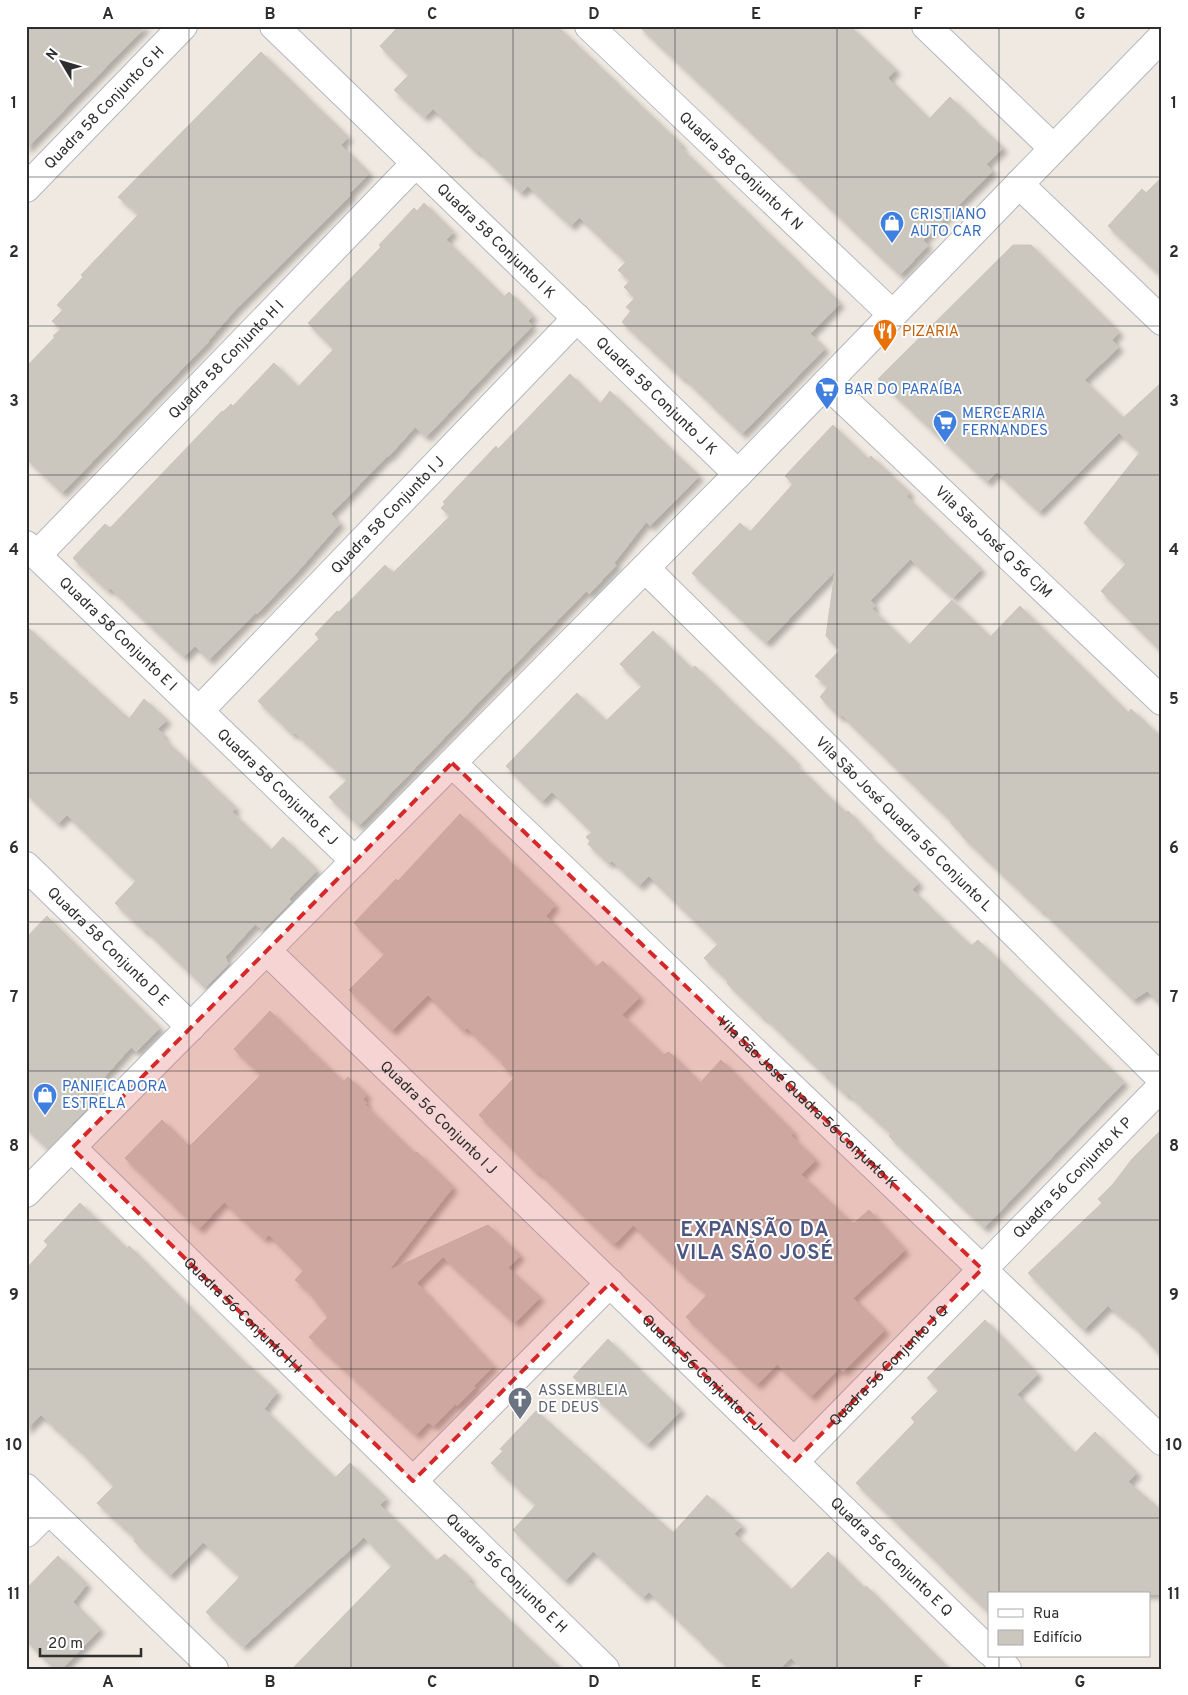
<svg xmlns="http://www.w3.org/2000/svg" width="1188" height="1695" viewBox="0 0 1188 1695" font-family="Overpass,sans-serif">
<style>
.building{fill:#cbc7bf;stroke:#cbc5ba;filter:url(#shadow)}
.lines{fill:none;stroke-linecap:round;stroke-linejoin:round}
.minor-casing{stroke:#b4b7c1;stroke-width:30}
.minor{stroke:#fff;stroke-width:28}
.marked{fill:#d62828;fill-opacity:0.2;stroke:#d62828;stroke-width:4;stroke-dasharray:10 6;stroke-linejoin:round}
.grid{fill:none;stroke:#2e2e2e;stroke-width:1;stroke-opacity:0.55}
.labels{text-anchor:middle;stroke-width:4;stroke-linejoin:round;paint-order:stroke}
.street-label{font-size:15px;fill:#2e2e2e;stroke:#fff}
.shop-label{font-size:15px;fill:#366cbe;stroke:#fff;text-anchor:start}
.food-label{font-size:15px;fill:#c56008;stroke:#fff;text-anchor:start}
.worship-label{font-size:15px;fill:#5b616d;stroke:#fff;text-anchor:start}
.district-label{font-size:20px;font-weight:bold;letter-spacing:1px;fill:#4d5680;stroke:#fff}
.neatline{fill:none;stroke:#2e2e2e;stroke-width:2}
.grid-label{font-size:16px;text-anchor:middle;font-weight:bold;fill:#2e2e2e}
</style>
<defs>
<filter id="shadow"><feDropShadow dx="4.5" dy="4.5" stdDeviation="2.5" flood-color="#0004"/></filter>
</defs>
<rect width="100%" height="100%" fill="#efe9e1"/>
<g class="building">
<polygon points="26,26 146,26 26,149"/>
<polygon points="399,26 557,26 682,145 680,147 840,303 810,334 825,348 742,434 684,378 683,379 622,322 631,311 626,307 635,298 624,287 630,281 618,270 626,262 579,217 571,226 528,186 521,193 478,151 477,153 433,109 424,117 394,90 409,75 380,46"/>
<polygon points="639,26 850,26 896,70 888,78 929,119 950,97 1003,148 986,164 993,171 923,240 928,245 900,275 749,130"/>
<polygon points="261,52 348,137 341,145 369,173 349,194 351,195 235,310 208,341 209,341 62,493 26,458 26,367 55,337 53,336 61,329 52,321 63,310 57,305 83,277 81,275 139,214 118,197"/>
<polygon points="1162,177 1162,277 1108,226 1142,189 1146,193"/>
<polygon points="424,203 453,232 446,240 504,297 509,292 533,316 528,321 532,326 426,437 415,427 388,457 387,456 331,514 340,523 299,570 257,614 256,612 209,660 195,646 184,657 110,588 108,591 73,558 105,524 110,528 222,411 223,412 231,404 233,406 274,363 298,387 334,349 308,323 381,247 379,245 414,208 417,211"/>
<polygon points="1013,245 1031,245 1119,332 1112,340 1119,347 1084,380 1123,418 1162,382 1162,652 1101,591 1126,564 1084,523 1140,452 1119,433 1039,512 997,472 987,482 878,379"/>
<polygon points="570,374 600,404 610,391 699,476 650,526 646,522 614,563 616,565 589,594 586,591 359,826 329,797 347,780 295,733 293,735 285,727 258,701 319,639 315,634 337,611 339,612 385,565 393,573 450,516 441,508 445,504 443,502 496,446 498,449"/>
<polygon points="833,425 868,459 871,456 910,493 906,496 981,569 953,598 910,559 870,601 875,605 872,609 909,645 952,600 990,637 1020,606 1128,713 1131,709 1162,738 1162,1006 1147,991 1133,1000 1043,911 1042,912 962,836 963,835 951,823 952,822 855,728 842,715 840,717 820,697 828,687 815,676 840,650 826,636 835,571 766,643 692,573 740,523 750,532 793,484 785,476"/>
<polygon points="26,626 129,719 144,699 167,720 157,729 165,736 163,738 236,808 232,812 271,850 283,837 317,870 289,899 291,901 263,930 255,924 225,957 228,964 205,988 146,930 145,932 115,903 136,881 67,815 58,824 26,793"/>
<polygon points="653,631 692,669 695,666 759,728 760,727 796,762 795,764 846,813 848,811 869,833 867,834 919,883 912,890 971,946 978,940 1124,1082 984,1228 889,1136 891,1134 848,1094 847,1096 764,1017 763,1018 727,983 728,981 704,958 718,944 649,876 639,886 612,861 609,864 588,844 590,841 586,837 592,832 552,792 542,802 506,766 577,693 606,721 642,686 620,664"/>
<polygon points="460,814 555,905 546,916 596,967 603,961 640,997 622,1015 663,1055 669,1052 700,1083 721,1060 794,1133 791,1136 816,1160 801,1175 853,1224 869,1210 905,1250 853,1298 885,1330 843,1372 839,1368 811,1397 777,1364 757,1385 686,1317 708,1294 686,1277 633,1225 614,1245 539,1172 538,1174 479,1115 515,1077 502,1064 503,1063 467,1028 464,1031 428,995 392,1031 349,990 385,954 354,923 396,879 398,881"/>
<polygon points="47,916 160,1028 136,1052 131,1047 90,1093 96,1099 48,1149 26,1128 26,938"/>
<polygon points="270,1011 343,1082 348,1077 367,1095 363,1099 367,1103 365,1105 415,1154 417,1152 453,1187 388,1271 488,1225 520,1255 508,1268 540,1297 515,1323 443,1257 417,1283 493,1366 474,1386 475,1388 457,1406 455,1404 434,1426 428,1422 416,1435 309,1337 328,1317 309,1292 295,1280 304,1270 269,1235 264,1239 224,1202 199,1229 125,1158 162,1120 189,1147 261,1075 234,1049"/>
<polygon points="1162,1129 1162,1357 1136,1328 1108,1306 1084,1330 1028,1273 1102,1203 1098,1199 1113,1184 1132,1159"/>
<polygon points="80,1203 127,1249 129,1246 249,1367 250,1366 277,1392 264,1409 335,1478 350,1463 386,1498 380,1505 436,1561 445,1554 471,1579 468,1581 561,1669 292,1669 392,1566 364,1537 243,1647 206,1612 240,1577 203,1542 170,1576 134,1541 136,1539 97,1503 114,1486 82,1453 41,1415 26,1430 26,1269 48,1245 44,1241"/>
<polygon points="985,1320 1038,1374 1017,1394 1075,1453 1095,1432 1137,1473 1128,1482 1162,1511 1162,1594 989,1594 989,1613 856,1483 915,1422 911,1418 939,1390 927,1378"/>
<polygon points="608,1339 681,1410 647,1445 573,1377"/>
<polygon points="536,1411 673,1533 707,1495 742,1526 734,1534 791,1590 828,1552 864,1588 866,1586 949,1669 803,1669 791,1658 780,1669 729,1669 649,1592 643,1598 593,1551 565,1581 513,1530 536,1505 491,1463 503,1451 500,1449"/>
<polygon points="58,1556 87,1584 73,1602 100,1629 62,1669 55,1669 26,1640 26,1589"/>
</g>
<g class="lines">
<defs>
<g id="minor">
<path id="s1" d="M274 26 738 474"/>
<path id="s2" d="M589 26 892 314"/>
<polyline points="926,26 1053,148"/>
<polyline points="1019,184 1162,321"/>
<path id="s3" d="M26 188 183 26"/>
<path id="s4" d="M826 383 1162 701"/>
<path id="s5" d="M26 545 355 861"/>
<path id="s6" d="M37 555 416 163"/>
<path id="s7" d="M645 568 1162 1079"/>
<path id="s8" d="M199 711 577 318"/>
<path id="s9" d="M452 763 1162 1441"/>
<path id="s10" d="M26 866 191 1027"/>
<path id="s11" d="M267 951 989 1651"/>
<path id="s12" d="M72 1148 605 1669"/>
<polyline points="26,1193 738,474 1162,37"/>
<path id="s13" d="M794 1462 1162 1086"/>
<polyline points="413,1481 610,1283"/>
<polyline points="26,1488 214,1669"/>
<polyline points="26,1533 49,1510"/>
<polyline points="995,1656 1007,1669"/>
</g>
</defs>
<use href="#minor" class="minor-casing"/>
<use href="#minor" class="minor"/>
</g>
<path class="marked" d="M452 763 982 1269 794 1462 610 1283 413 1481 72 1148Z"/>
<path class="grid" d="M189 26V1669M351 26V1669M513 26V1669M675 26V1669M837 26V1669M999 26V1594M26 177H1162M26 326H1162M26 475H1162M26 624H1162M26 773H1162M26 922H1162M26 1071H1162M26 1220H1162M26 1369H1162M26 1518H1162M999 1656V1669"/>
<defs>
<symbol id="shop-pin" viewBox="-11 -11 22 30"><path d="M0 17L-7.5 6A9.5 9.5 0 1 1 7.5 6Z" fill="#3f7fe0" stroke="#fff"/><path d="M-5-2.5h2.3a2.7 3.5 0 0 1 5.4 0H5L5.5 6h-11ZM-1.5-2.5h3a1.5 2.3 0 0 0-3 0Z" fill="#fff"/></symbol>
<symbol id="restaurant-pin" viewBox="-11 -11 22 30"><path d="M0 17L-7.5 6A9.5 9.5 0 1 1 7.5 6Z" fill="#e8710a" stroke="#fff"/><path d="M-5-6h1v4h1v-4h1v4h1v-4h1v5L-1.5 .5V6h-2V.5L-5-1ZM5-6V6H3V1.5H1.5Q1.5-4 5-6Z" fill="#fff"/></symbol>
<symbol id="supermarket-pin" viewBox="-11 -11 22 30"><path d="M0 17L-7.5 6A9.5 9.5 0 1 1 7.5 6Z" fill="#3f7fe0" stroke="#fff"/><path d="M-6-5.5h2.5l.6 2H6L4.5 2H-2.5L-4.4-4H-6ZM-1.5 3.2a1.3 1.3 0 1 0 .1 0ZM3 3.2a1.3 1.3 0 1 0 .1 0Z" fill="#fff"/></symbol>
<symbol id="church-pin" viewBox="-11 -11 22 30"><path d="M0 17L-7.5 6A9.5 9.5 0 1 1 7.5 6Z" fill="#6b7280" stroke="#fff"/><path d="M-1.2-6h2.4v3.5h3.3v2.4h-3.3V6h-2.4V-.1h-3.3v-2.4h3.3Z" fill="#fff"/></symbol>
</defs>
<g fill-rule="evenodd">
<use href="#shop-pin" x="878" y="209" width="28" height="38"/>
<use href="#restaurant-pin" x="871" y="317" width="28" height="38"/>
<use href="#supermarket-pin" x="813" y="375" width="28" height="38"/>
<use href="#supermarket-pin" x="931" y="408" width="28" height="38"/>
<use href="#shop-pin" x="31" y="1081" width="28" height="38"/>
<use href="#church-pin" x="506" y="1385" width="28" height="38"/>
</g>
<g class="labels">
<g class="street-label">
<text dy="5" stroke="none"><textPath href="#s3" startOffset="112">Quadra 58 Conjunto G H</textPath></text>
<text dy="5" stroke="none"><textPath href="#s2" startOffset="210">Quadra 58 Conjunto K N</textPath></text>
<text dy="5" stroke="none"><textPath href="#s1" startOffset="309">Quadra 58 Conjunto I K</textPath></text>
<text dy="5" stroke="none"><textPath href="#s6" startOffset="272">Quadra 58 Conjunto H I</textPath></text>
<text dy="5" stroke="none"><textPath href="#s1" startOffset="532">Quadra 58 Conjunto J K</textPath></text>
<text dy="5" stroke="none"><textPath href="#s8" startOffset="272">Quadra 58 Conjunto I J</textPath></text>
<text dy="5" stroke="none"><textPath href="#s4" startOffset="231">Vila São José Q 56 CjM</textPath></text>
<text dy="5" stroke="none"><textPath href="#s5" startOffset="128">Quadra 58 Conjunto E I</textPath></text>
<text dy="5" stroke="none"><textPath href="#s5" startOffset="349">Quadra 58 Conjunto E J</textPath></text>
<text dy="5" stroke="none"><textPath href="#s7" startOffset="364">Vila São José Quadra 56 Conjunto L</textPath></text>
<text dy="5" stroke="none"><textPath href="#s10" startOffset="115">Quadra 58 Conjunto D E</textPath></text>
<text dy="5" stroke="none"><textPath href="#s9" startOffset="491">Vila São José Quadra 56 Conjunto K</textPath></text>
<text dy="5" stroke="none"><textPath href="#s11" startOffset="239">Quadra 56 Conjunto I J</textPath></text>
<text dy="5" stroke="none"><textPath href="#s13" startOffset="398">Quadra 56 Conjunto K P</textPath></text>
<text dy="5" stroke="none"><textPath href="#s12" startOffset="239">Quadra 56 Conjunto H I</textPath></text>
<text dy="5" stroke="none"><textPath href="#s13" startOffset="135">Quadra 56 Conjunto J Q</textPath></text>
<text dy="5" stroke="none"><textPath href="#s11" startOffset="606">Quadra 56 Conjunto E J</textPath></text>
<text dy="5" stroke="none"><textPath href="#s11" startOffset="870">Quadra 56 Conjunto E Q</textPath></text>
<text dy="5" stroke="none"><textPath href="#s12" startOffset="608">Quadra 56 Conjunto E H</textPath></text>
</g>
<g class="shop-label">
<text x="910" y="219">CRISTIANO<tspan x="910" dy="17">AUTO CAR</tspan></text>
<text x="844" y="394">BAR DO PARAÍBA</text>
<text x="962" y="418">MERCEARIA<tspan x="962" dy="17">FERNANDES</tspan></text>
<text x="62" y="1091">PANIFICADORA<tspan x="62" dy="17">ESTRELA</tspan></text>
</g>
<g class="food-label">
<text x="902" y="336">PIZARIA</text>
</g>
<g class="worship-label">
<text x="538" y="1395">ASSEMBLEIA<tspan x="538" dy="17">DE DEUS</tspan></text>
</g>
<g class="district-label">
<text x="755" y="1236">EXPANSÃO DA<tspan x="755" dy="23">VILA SÃO JOSÉ</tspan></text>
</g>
</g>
<rect width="1188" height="1695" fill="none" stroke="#ffffff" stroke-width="55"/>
<rect x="988" y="1592" width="162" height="65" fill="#ffffff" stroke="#ababab"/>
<rect x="998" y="1609" width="25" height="8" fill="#ffffff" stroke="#ababab"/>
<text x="1033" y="1618" font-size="15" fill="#2e2e2e">Rua</text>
<rect x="998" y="1630" width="25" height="15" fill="#cbc7bf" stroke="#ababab"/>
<text x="1033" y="1642" font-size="15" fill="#2e2e2e">Edifício</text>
<g transform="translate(62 62) rotate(308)" stroke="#ffffff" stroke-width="4" paint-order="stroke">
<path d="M0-4L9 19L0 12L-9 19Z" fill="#2e2e2e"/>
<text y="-8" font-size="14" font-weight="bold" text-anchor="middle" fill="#2e2e2e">N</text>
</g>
<path d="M40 1648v8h101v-8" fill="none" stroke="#2e2e2e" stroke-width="2.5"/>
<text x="48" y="1648" font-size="15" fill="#2e2e2e" stroke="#ffffff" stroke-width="4" paint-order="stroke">20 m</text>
<rect x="28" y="28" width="1132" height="1640" class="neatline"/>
<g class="grid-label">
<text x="108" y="19">A</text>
<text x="270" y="19">B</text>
<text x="432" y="19">C</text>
<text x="594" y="19">D</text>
<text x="756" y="19">E</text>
<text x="918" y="19">F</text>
<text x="1080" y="19">G</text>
<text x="14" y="108">1</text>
<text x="1174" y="108">1</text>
<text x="14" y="257">2</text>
<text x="1174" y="257">2</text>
<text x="14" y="406">3</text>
<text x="1174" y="406">3</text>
<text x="14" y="555">4</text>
<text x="1174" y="555">4</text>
<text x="14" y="704">5</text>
<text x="1174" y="704">5</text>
<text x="14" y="853">6</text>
<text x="1174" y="853">6</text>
<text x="14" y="1002">7</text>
<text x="1174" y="1002">7</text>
<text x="14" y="1151">8</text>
<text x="1174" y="1151">8</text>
<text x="14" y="1300">9</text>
<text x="1174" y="1300">9</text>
<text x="14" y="1450">10</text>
<text x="1174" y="1450">10</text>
<text x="14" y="1599">11</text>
<text x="1174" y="1599">11</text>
<text x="108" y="1687">A</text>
<text x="270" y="1687">B</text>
<text x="432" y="1687">C</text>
<text x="594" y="1687">D</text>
<text x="756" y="1687">E</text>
<text x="918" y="1687">F</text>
<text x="1080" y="1687">G</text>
</g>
</svg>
